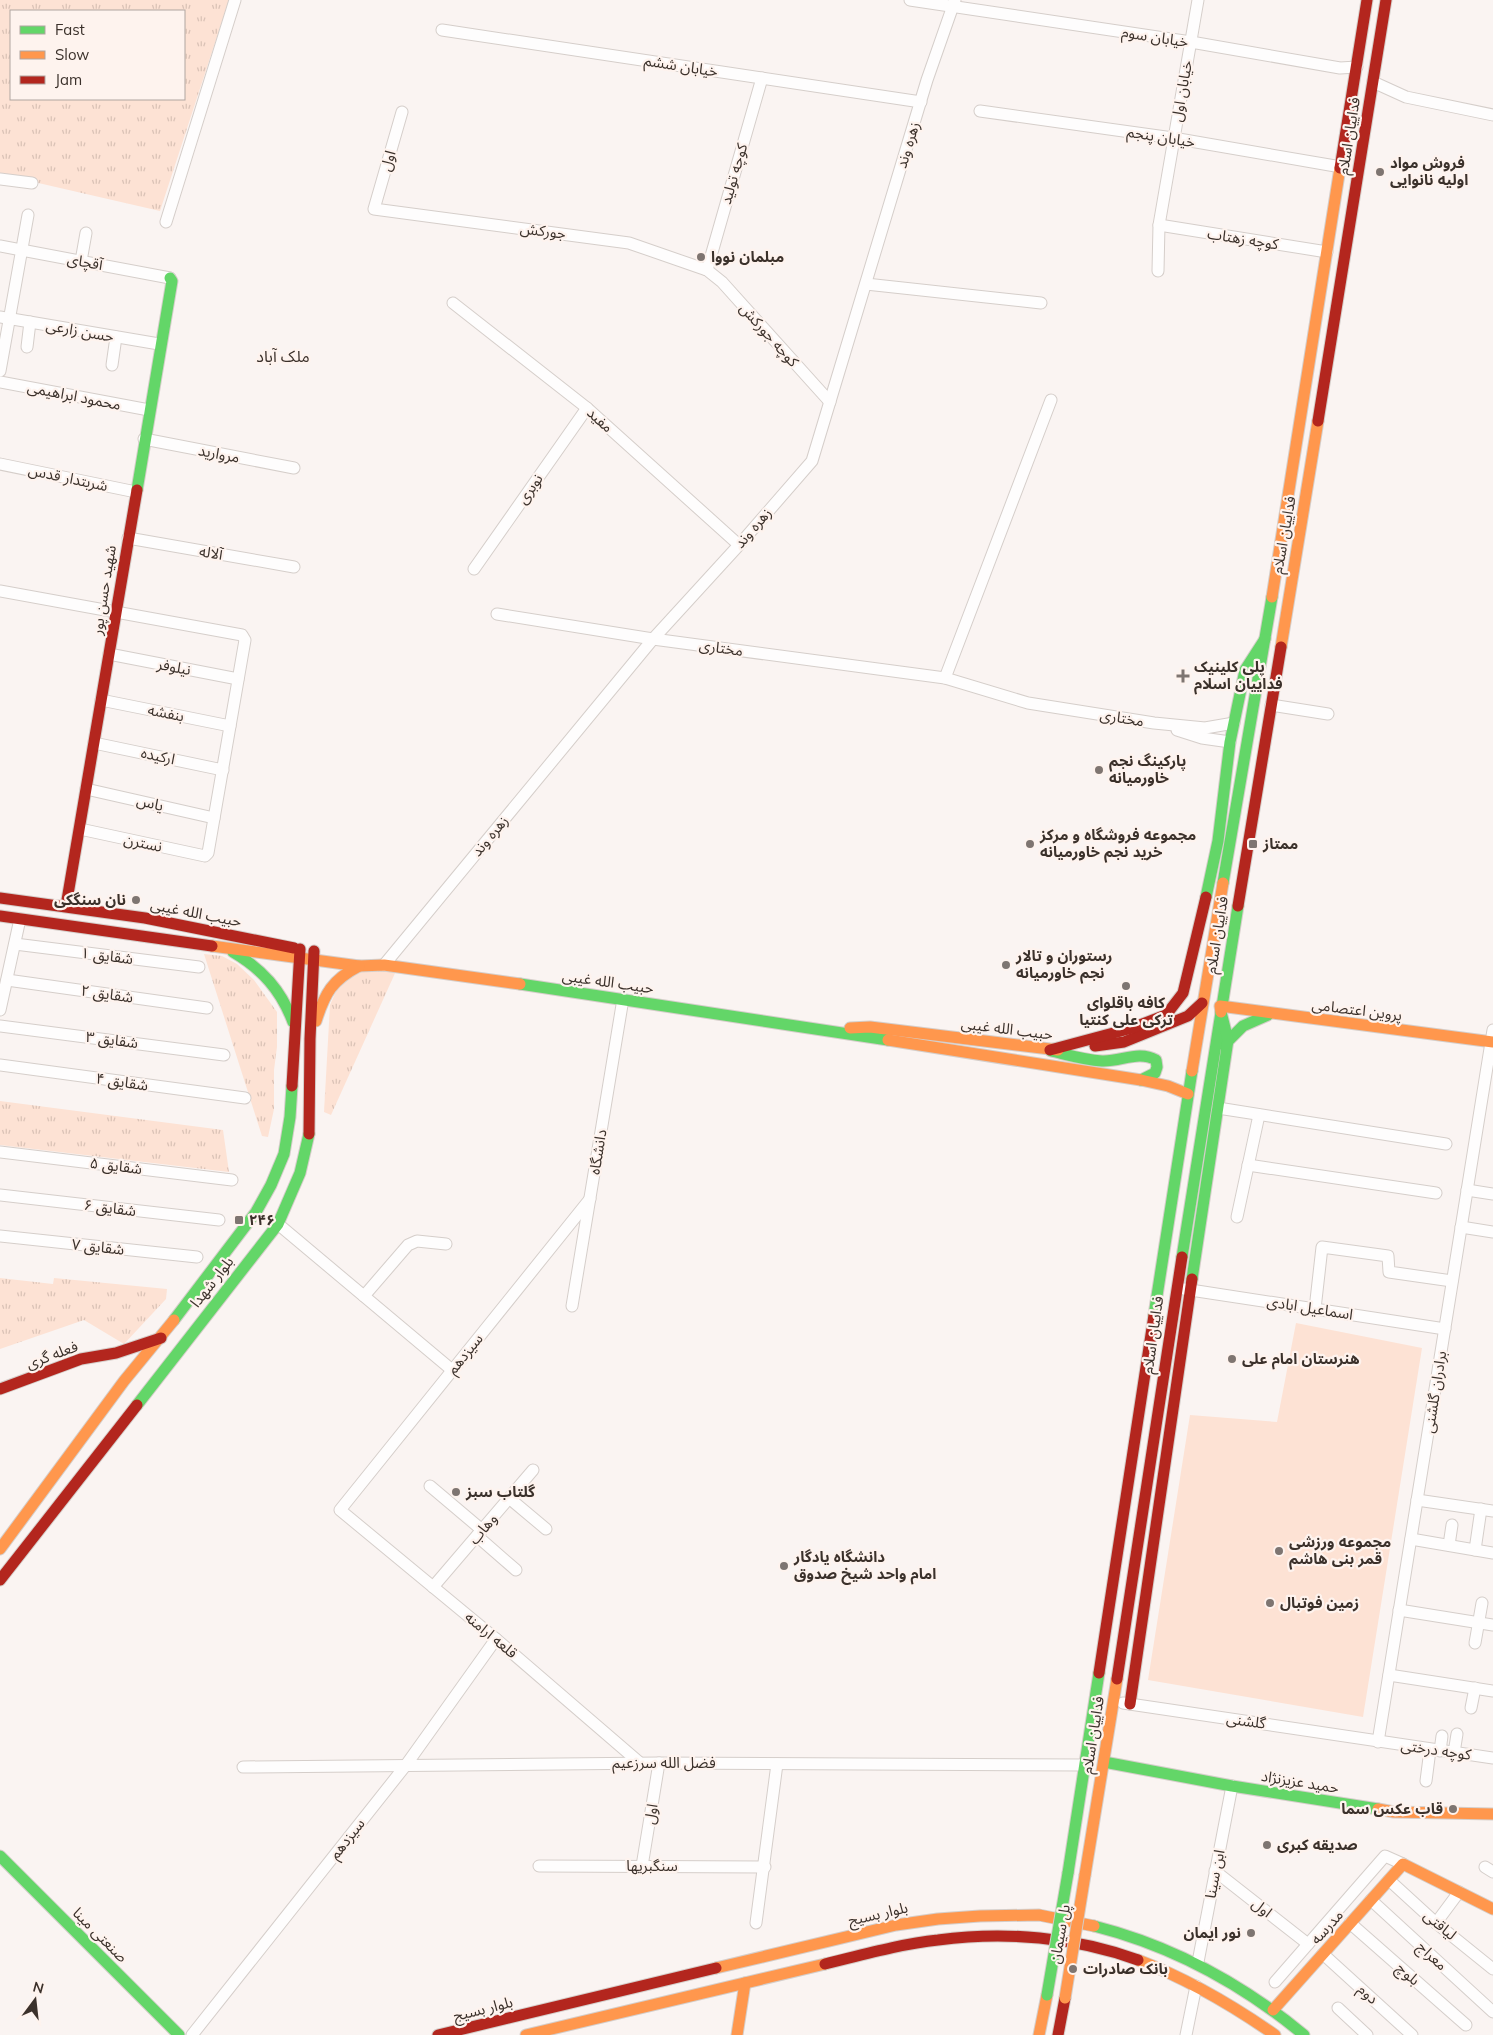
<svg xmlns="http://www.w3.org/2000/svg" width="1493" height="2035" viewBox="0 0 1493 2035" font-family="Mulish,'Noto Sans Arabic',sans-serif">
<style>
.green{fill:#fde2d4}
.park{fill:url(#park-tufts);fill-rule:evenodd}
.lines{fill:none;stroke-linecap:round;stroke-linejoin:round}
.street-casing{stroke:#d5ceca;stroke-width:13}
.fast-casing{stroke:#d5ceca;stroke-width:13}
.slow-casing{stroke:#d5ceca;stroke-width:13}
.jam-casing{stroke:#d5ceca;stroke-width:13}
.street{stroke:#fefdfd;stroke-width:11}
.fast{stroke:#63d668;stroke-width:11}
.slow{stroke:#ff974d;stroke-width:11}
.jam{stroke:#b3261e;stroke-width:11}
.fast-bridge-casing{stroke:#d5ceca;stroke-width:13;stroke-linecap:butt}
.slow-bridge-casing{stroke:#d5ceca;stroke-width:13;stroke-linecap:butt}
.fast-bridge{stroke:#63d668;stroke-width:11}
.slow-bridge{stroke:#ff974d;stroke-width:11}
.poi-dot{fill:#7e7571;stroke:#fef3ee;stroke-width:2}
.labels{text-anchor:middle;stroke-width:4.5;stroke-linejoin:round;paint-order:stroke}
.street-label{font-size:15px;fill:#3b312b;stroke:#fef3ee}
.poi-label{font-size:15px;font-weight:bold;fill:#3b312b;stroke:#fef3ee;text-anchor:start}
.neighbourhood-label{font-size:16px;fill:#3b312b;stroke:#fef3ee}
</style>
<defs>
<pattern id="park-tufts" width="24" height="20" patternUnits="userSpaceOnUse" patternTransform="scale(1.25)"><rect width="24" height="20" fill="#fde2d4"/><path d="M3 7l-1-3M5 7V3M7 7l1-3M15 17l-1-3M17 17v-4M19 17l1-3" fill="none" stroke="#dac2b6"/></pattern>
</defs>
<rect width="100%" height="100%" fill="#faf4f2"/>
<polygon class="green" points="1296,1323 1422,1348 1363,1717 1148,1680 1190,1415 1277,1422"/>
<g class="park">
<path d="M0 0H229L160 211 34 182 0 177ZM11 11H184V99H11Z"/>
<polygon points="204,954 222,956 237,964 254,980 277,1012 277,1047 274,1070 274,1109 268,1137 262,1136"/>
<path d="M360 970 396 971 331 1115 324 1112 330 1005C339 984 341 980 360 970Z"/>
<polygon points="0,1101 223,1130 229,1172 0,1145"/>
<polygon points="0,1278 53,1284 54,1278 167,1289 166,1299 124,1344 84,1320 0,1349"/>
</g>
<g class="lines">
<defs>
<g id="street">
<polyline points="910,0 1191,42 1340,68 1357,67"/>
<polyline points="442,30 921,102"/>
<polyline points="1373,82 1406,97 1493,115"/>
<polyline points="980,111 1173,138 1341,167"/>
<polyline points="402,112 374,209 629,243 707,270 722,282 830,402"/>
<polyline points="0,179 32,183"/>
<polyline points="166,222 235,0"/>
<polyline points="1159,225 1327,252"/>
<polyline points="0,246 170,278"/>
<polyline points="81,261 86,233"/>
<polyline points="707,270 762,78"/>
<polyline points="1158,271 1159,225 1198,0"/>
<polyline points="866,284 1041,303"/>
<polyline points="453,303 587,408 739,545"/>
<polyline points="0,317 159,344"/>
<polyline points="27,347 30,322"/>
<polyline points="112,365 116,337"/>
<polyline points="0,371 28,215"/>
<polyline points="0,382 149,410"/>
<polyline points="144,439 294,468"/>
<polyline points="0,464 136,492"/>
<polyline points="128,538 294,567"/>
<polyline points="474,569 587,408"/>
<polyline points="0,591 242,635 245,640 208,853 205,856 80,829"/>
<polyline points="497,614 653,639 945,678 1028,703 1154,723 1205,728 1234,723"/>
<polyline points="109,654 238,679"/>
<polyline points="945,678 1051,400"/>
<polyline points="101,700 230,726"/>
<polyline points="1271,705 1328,714"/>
<polyline points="1177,730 1202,738 1230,742"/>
<polyline points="94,743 223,770"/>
<polyline points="86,789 214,818"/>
<polyline points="15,944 199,967"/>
<polyline points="384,965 653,639 739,545 812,461 927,80 955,0"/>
<polyline points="7,980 207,1008"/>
<polyline points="0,1010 20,919"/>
<polyline points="0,1026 224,1055"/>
<polyline points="0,1065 245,1098"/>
<polyline points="1218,1108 1446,1144"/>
<polyline points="0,1152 232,1180"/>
<polyline points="1248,1165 1436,1193"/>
<polyline points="1467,1190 1493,1194"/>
<polyline points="0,1195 219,1220"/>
<polyline points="590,1199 340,1510 496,1639 640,1763"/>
<polyline points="1237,1217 1259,1115"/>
<polyline points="278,1224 452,1370"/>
<polyline points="1461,1227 1493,1232"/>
<polyline points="0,1236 197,1257"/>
<polyline points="1184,1289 1445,1329"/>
<polyline points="364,1296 408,1245 417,1241 446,1244"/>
<polyline points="572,1306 623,999"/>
<polyline points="1315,1309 1322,1247 1388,1256 1389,1272 1452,1281"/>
<polyline points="430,1486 482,1530"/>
<polyline points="509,1498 546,1529"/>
<polyline points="1417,1500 1493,1511"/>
<polyline points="477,1536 516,1570"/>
<polyline points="1411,1539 1493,1553"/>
<polyline points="1449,1545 1452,1525"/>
<polyline points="1475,1550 1481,1509"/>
<polyline points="433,1587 533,1470"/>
<polyline points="1399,1610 1493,1625"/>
<polyline points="1475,1643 1482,1603"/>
<polyline points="1389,1675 1493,1691"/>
<polyline points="1123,1703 1493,1758"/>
<polyline points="1471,1708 1475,1688"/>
<polyline points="1378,1742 1493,1030"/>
<polyline points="1440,1751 1442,1736"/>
<polyline points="1454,1753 1457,1734"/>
<polyline points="243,1767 659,1763 1085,1765"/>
<polyline points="1426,1781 1430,1750"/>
<polyline points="539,1866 765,1867"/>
<polyline points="642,1866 659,1763"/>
<polyline points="1485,1867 1493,1872"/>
<polyline points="1215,1871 1308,1944"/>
<polyline points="1389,1880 1436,1923 1493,1969"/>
<polyline points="1371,1900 1493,2012"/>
<polyline points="756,1923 777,1764"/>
<polyline points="1350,1923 1466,2025"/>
<polyline points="1436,1923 1459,1892"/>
<polyline points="1323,1954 1412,2035"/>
<polyline points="1198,1962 1232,1786"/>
<polyline points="1275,1982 1385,1856 1403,1864"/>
<polyline points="1338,2008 1367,2035"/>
<polyline points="192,2035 406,1765 496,1639"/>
<polyline points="1186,2035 1196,1986"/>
</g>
<g id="fast">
<polyline points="137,490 172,281 170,278"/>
<polyline points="1223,883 1272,597"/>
<polyline points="1206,897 1218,841 1230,742 1245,670 1265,639"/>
<path d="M233 952C262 969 281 990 293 1022"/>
<polyline points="520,984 888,1040"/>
<polyline points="1224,1045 1243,1026 1268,1015"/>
<path d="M1051 1051C1068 1055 1084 1060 1102 1061 1121 1062 1138 1050 1156 1060L1157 1067 1155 1073 1141 1080"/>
<polyline points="1182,1257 1238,906"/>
<polyline points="1192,1279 1228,1040 1221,1012"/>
<polyline points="1154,1315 1192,1071"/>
<polyline points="174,1320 256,1212 271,1185 284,1154 290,1117 292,1086"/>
<polyline points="137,1405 278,1224 300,1173 309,1134"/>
<polyline points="1104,1762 1232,1786 1378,1809"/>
<polyline points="0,1856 179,2035"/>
<polyline points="1068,1873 1099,1673"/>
<path d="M1094 1926C1173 1946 1241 1983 1304 2035"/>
</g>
<g id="slow">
<polyline points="1272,597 1340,168"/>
<polyline points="1281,647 1318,421"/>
<polyline points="212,946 359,966 384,965 520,984"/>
<polyline points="1221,1012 1220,1006 1493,1042"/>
<path d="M316 1021C325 993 332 980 359 966"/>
<polyline points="850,1028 870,1027 1058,1050"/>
<polyline points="888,1040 1141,1080 1168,1086 1188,1094"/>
<polyline points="1192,1071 1223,883"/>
<polyline points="0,1549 124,1381 174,1320"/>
<polyline points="1378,1809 1394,1812 1493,1814"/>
<polyline points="1085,1875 1117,1679"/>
<path d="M1138 1960C1188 1979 1232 2005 1275 2035"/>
<polyline points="716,1968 896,1925 938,1919 980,1916 1039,1915 1094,1926"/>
<polyline points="1273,2010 1403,1864 1493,1909"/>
<polyline points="526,2035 825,1964"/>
<polyline points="737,2035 745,1983"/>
<polyline points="1039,2035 1047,1995"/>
</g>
<g id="jam">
<polyline points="1340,168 1367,0"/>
<polyline points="1318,421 1386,0"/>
<polyline points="0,898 145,918 294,948"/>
<polyline points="66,906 137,490"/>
<polyline points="1238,906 1281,647"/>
<polyline points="0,916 212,946"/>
<polyline points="1095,1046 1124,1042 1188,1016 1202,1003"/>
<polyline points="1050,1050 1132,1028 1166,1015 1183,993 1206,897"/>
<polyline points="292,1086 300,949"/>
<polyline points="309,1134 310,1039 314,951"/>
<polyline points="0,1389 81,1359 116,1353 161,1338"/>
<polyline points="0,1580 137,1405"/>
<polyline points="1099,1673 1154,1315"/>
<polyline points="1117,1679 1182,1257"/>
<polyline points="1130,1704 1192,1279"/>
<path d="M825 1964C862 1955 900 1944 938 1940 1005 1931 1075 1937 1138 1960"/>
<polyline points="438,2035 716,1968"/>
<polyline points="1058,2035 1065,1998"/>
</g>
</defs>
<use href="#street" class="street-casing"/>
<use href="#fast" class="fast-casing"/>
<use href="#slow" class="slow-casing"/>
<use href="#jam" class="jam-casing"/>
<use href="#street" class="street"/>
<use href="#fast" class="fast"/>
<use href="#slow" class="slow"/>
<use href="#jam" class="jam"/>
<defs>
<polyline id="fast-bridge" points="1047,1995 1068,1873"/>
<polyline id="slow-bridge" points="1065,1998 1085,1875"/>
</defs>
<use href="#fast-bridge" class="fast-bridge-casing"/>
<use href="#slow-bridge" class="slow-bridge-casing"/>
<use href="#fast-bridge" class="fast-bridge"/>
<use href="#slow-bridge" class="slow-bridge"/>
</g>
<g class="poi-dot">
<circle cx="1380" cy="172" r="5"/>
<circle cx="701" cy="257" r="5"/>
<path d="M1180.5 668.5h5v5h5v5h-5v5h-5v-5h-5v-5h5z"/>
<circle cx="1099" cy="770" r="5"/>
<circle cx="1030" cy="844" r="5"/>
<rect x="1248" y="839" width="10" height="10" rx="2.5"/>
<circle cx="136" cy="900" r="5"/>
<circle cx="1006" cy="965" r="5"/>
<circle cx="1126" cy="986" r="5"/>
<rect x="234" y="1215" width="10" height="10" rx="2.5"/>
<circle cx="1232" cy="1359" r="5"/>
<circle cx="456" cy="1492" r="5"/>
<circle cx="1279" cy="1551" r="5"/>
<circle cx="784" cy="1566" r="5"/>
<circle cx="1270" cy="1603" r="5"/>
<circle cx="1453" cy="1809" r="5"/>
<circle cx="1267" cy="1845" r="5"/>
<circle cx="1251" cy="1933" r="5"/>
<circle cx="1073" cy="1969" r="5"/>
</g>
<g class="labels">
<g class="street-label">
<text transform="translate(1155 37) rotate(9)" y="5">خیابان سوم</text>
<text transform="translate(681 66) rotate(9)" y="5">خیابان ششم</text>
<text transform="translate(1182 91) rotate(-80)" y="5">خیابان اول</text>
<text transform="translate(1349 136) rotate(-81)" y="5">فداییان اسلام</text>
<text transform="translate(1161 137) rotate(9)" y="5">خیابان پنجم</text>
<text transform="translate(908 145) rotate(-73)" y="5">زهره وند</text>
<text transform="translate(388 161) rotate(-74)" y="5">اول</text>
<text transform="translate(734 174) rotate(-74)" y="5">کوچه تولید</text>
<text transform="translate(543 231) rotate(7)" y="5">جورکش</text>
<text transform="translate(1243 239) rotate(9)" y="5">کوچه زهتاب</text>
<text transform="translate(85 262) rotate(10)" y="5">آقچای</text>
<text transform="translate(80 331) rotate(10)" y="5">حسن زارعی</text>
<text transform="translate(769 335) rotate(48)" y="5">کوچه جورکش</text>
<text transform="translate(74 396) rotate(11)" y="5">محمود ابراهیمی</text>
<text transform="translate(600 420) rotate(42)" y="5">مفید</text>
<text transform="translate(219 454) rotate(11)" y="5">مروارید</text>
<text transform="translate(68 478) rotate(12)" y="5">شربتدار قدس</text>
<text transform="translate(530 489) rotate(-55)" y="5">نوبری</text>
<text transform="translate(753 528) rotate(-49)" y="5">زهره وند</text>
<text transform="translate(1284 535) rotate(-80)" y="5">فداییان اسلام</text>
<text transform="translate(211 553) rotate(10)" y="5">آلاله</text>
<text transform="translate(104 590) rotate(-81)" y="5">شهید حسن پور</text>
<text transform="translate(721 648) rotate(8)" y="5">مختاری</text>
<text transform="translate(174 667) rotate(11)" y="5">نیلوفر</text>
<text transform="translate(166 713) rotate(11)" y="5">بنفشه</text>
<text transform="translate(1122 718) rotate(9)" y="5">مختاری</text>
<text transform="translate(158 756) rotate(12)" y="5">ارکیده</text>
<text transform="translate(150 803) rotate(13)" y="5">یاس</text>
<text transform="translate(490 836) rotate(-50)" y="5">زهره وند</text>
<text transform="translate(143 843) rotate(12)" y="5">نسترن</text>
<text transform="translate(196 913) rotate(11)" y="5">حبیب الله غیبی</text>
<text transform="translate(1217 935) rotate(-81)" y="5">فداییان اسلام</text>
<text transform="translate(107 956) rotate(7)" y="5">شقایق ۱</text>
<text transform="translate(608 982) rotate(8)" y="5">حبیب الله غیبی</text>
<text transform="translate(107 994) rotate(8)" y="5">شقایق ۲</text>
<text transform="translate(1357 1010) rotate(7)" y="5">پروین اعتصامی</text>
<text transform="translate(1007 1029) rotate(7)" y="5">حبیب الله غیبی</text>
<text transform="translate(112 1040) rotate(7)" y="5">شقایق ۳</text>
<text transform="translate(122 1082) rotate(8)" y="5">شقایق ۴</text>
<text transform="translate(598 1152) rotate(-81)" y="5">دانشگاه</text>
<text transform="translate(116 1166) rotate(7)" y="5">شقایق ۵</text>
<text transform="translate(110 1208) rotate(7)" y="5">شقایق ۶</text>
<text transform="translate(98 1247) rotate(6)" y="5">شقایق ۷</text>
<text transform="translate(212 1282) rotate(-52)" y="5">بلوار شهدا</text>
<text transform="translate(1310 1308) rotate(9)" y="5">اسماعیل ابادی</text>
<text transform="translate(1153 1335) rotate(-82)" y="5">فداییان اسلام</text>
<text transform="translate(465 1354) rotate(-51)" y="5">سیزدهم</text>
<text transform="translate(52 1355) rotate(-20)" y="5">فعله گری</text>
<text transform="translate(1435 1392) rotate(-81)" y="5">برادران گلشنی</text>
<text transform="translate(483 1529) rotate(-50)" y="5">وهاب</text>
<text transform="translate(491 1635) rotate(40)" y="5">قلعه ارامنه</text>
<text transform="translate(1246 1721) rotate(8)" y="5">گلشنی</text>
<text transform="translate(1093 1735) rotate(-81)" y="5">فداییان اسلام</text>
<text transform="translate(1436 1750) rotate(8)" y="5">کوچه درختی</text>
<text x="664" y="1768">فضل الله سرزعیم</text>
<text transform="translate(1300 1782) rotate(9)" y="5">حمید عزیزنژاد</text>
<text transform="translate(651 1814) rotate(-80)" y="5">اول</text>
<text transform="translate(347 1839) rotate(-52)" y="5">سیزدهم</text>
<text x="652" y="1871">سنگبریها</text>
<text transform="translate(1215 1874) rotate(-79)" y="5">ابن سینا</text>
<text transform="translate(1262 1908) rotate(38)" y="5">اول</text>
<text transform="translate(878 1914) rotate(-13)" y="5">بلوار بسیج</text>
<text transform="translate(1440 1925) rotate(40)" y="5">لیاقتی</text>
<text transform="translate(1327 1927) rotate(-48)" y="5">مدرسه</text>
<text transform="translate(1060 1934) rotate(-80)" y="5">پل سیمان</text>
<text transform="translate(100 1935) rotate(45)" y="5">صنعتی مینا</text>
<text transform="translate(1432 1956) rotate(43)" y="5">معراج</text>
<text transform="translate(1408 1974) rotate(41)" y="5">بلوچ</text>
<text transform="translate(1368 1994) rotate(43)" y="5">دوم</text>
<text transform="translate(483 2009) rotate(-14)" y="5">بلوار بسیج</text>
</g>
<g class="poi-label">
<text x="1390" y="168">فروش مواد<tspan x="1390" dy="17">اولیه نانوایی</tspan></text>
<text x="711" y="262">مبلمان نووا</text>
<text x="1194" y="672">پلی کلینیک<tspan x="1194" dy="17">فداییان اسلام</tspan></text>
<text x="1109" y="766">پارکینگ نجم<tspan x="1109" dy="17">خاورمیانه</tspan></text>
<text x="1040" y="840">مجموعه فروشگاه و مرکز<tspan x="1040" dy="17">خرید نجم خاورمیانه</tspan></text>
<text x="1263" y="849">ممتاز</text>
<text x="126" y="905" text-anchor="end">نان سنگکی</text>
<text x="1016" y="961">رستوران و تالار<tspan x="1016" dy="17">نجم خاورمیانه</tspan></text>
<text x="1126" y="1008" text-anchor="middle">کافه باقلوای<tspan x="1126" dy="17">ترکی علی کنتیا</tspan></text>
<text x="249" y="1225">۲۴۶</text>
<text x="1242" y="1364">هنرستان امام علی</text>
<text x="466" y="1497">گلتاب سبز</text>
<text x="1289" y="1547">مجموعه ورزشی<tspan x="1289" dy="17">قمر بنی هاشم</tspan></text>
<text x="794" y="1562">دانشگاه یادگار<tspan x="794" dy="17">امام واحد شیخ صدوق</tspan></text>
<text x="1280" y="1608">زمین فوتبال</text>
<text x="1443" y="1814" text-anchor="end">قاب عکس سما</text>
<text x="1277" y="1850">صدیقه کبری</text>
<text x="1241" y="1938" text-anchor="end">نور ایمان</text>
<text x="1083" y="1974">بانک صادرات</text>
</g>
<g class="neighbourhood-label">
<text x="283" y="362">ملک آباد</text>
</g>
</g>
<rect x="10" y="10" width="175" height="90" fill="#fef3ee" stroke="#b0a5a0"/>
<rect x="20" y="26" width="25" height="8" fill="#63d668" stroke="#b0a5a0"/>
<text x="55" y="35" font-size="15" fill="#3b312b">Fast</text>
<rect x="20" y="51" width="25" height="8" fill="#ff974d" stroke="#b0a5a0"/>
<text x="55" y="60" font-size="15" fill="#3b312b">Slow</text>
<rect x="20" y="76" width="25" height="8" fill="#b3261e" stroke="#b0a5a0"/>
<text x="55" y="85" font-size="15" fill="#3b312b">Jam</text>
<g transform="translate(35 2000) rotate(15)" stroke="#fef3ee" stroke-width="4" paint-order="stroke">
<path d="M0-4L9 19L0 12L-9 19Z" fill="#3b312b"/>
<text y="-8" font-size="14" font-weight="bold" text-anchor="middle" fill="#3b312b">N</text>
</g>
</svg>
